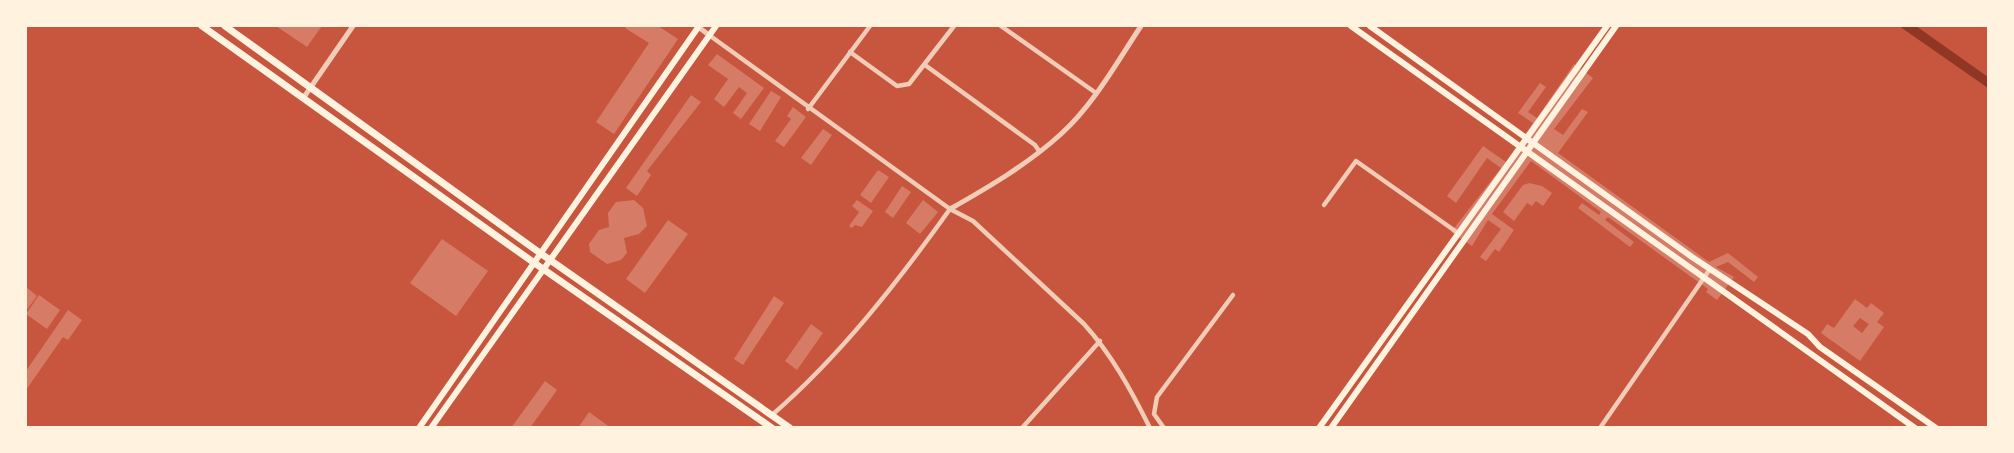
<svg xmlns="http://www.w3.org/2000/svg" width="2014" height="453" viewBox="0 0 2014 453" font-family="Overpass,sans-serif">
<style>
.water{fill:#8f3625}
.building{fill:#d67c66;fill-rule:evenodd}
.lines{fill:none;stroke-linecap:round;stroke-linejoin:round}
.minor{stroke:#f1ccb7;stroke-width:4.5}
.tertiary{stroke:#f1ccb7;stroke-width:5}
.secondary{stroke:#fff3e0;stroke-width:6}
.primary{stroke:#fff3e0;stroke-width:7}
</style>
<rect width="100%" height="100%" fill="#c8553d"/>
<polygon class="water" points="1899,26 1916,26 1988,77 1988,88"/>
<g class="building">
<polygon points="276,26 322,26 307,47"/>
<polygon points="627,26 658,26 678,39 614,134 596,122 649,43 625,28"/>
<polygon points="717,54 764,88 741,119 733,113 747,93 739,87 724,107 714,99 728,79 708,65"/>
<polygon points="1574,64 1593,78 1554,129 1563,135 1582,109 1588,112 1558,153 1709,262 1728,253 1758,277 1754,282 1728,262 1716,267 1734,277 1717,300 1706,292 1708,289 1608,217 1605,220 1634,242 1630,247 1578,208 1582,203 1599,215 1601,212 1531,161 1492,214 1514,230 1499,252 1495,249 1486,261 1480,257 1501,229 1488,220 1472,246 1451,232 1501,168 1487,158 1456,203 1447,196 1483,146 1506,162 1533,123 1518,113 1540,83 1546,87 1528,112 1537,118"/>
<polygon points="771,91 781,97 760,131 749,124"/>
<polygon points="691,95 701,102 647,171 651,175 637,196 626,188"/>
<polygon points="793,107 806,117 784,147 775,141 791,119 787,116"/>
<polygon points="823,129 832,135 811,165 801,158"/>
<polygon points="878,170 889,177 871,203 860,195"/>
<polygon points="1529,183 1542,186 1552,193 1543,206 1536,201 1532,206 1527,203 1514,221 1503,212 1523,185"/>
<polygon points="902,186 911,192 893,218 885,212"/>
<polygon points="634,200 643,208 647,226 639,234 624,238 627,253 621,260 607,264 590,252 589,244 599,230 609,227 608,213 616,202"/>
<polygon points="857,200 873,211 862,227 855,225 852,228 849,226 859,212 852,206"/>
<polygon points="923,200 938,212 920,234 906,223"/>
<polygon points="668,220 688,234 645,293 626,279"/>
<polygon points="442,239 488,271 456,316 410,283"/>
<polygon points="26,287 37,296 26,311"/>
<polygon points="39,295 60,310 47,329 26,314"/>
<polygon points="774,296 784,303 743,365 734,359"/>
<path d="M1855 299 1867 308 1871 303 1884 313 1877 322 1884 327 1860 361 1821 333 1827 324 1834 328ZM1860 318 1869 324 1862 333 1853 326Z"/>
<polygon points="68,310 82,320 68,340 63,337 26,390 26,371"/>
<polygon points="811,324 823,333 797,370 785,361"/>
<polygon points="545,381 557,390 530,428 511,428"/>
<polygon points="589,412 611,428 578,428"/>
</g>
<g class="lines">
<g class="minor">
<polyline points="1001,26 1096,93"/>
<path d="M709 35 950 209 973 221 1084 324C1112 355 1131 390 1150 428"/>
<polyline points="850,52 897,86 909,84 954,26"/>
<polyline points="925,65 1035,145 1039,151"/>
<polyline points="808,109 870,26"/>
<polyline points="1324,205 1356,161 1458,233"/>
<path d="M772 415C840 356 897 283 950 209"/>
<polyline points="1022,428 1100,341"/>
<polyline points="1164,428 1154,414 1157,397 1233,295"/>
<polyline points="1600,428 1710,269"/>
</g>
<g class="tertiary">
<polyline points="697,26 709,35"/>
<polyline points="304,97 353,26"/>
<path d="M950 209C989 187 1028 164 1061 134 1094 104 1117 62 1141 26"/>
</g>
<g class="secondary">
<polyline points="1351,26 1915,428"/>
<polyline points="1370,26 1692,257 1808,334 1820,347 1936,428"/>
<polyline points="419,428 699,26"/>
<polyline points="431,428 716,26"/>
<polyline points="1319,428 1607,26"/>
<polyline points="1331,428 1616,26"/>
</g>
<g class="primary">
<polyline points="202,26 533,262 772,428"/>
<polyline points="225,26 540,253 790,428"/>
</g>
</g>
<rect width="2014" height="453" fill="none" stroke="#fff3e0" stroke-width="54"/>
</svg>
